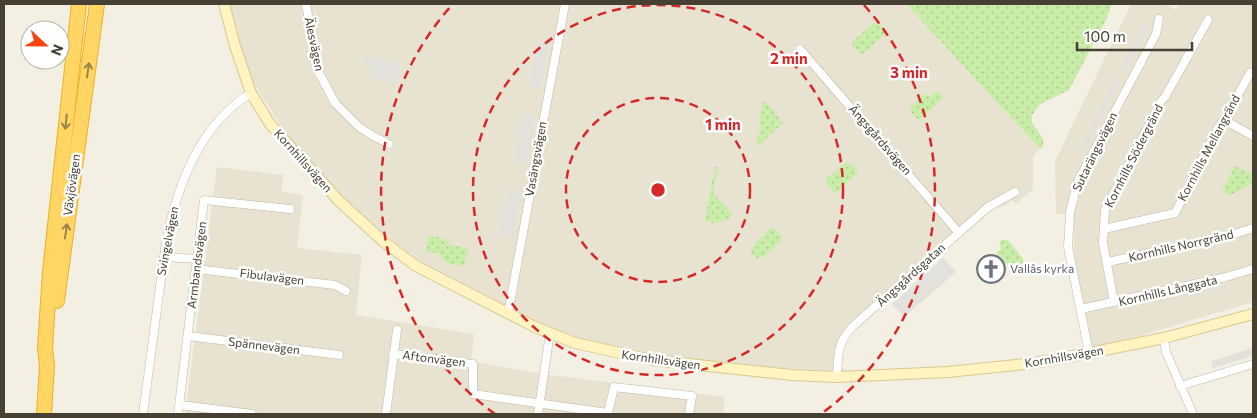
<svg xmlns="http://www.w3.org/2000/svg" width="1257" height="418" viewBox="0 0 1257 418" font-family="Commissioner,sans-serif">
<style>
.residential{fill:#e8e2d1}
.green{fill:url(#green-dots)}
.parking{fill:#e3e1dc}
.lines{fill:none;stroke-linecap:round;stroke-linejoin:round}
.street-casing{stroke:#c0b8a5;stroke-width:9}
.secondary-casing{stroke:#d7c98f;stroke-width:12}
.highway-casing{stroke:#ebb026;stroke-width:16}
.street{stroke:#fff;stroke-width:8}
.secondary{stroke:#fff4c2;stroke-width:10}
.highway{stroke:#ffd663;stroke-width:14}
.oneway{stroke:#998449}
.ring{fill:none;stroke:#d62828;stroke-width:2.5;stroke-dasharray:9 6}
.labels{text-anchor:middle;stroke-width:5;stroke-linejoin:round;paint-order:stroke}
.street-label{font-size:12px;fill:#464033;stroke:#fff}
.worship-label{font-size:12px;fill:#5b616d;stroke:#fff;text-anchor:start}
.centre{fill:#d62828;stroke:#fff;stroke-width:2.5}
.ring-label{font-size:15px;text-anchor:middle;font-weight:bold;fill:#d62828;stroke:#fff;stroke-width:5;stroke-linejoin:round;paint-order:stroke}
</style>
<defs>
<pattern id="green-dots" width="8" height="8" patternUnits="userSpaceOnUse" patternTransform="scale(1.25)"><rect width="8" height="8" fill="#c9eca8"/><path d="M2 2h.1M6 6h.1" fill="none" stroke="#aecb91" stroke-width="1.8" stroke-linecap="round"/></pattern>
</defs>
<rect width="100%" height="100%" fill="#f3f0e3"/>
<g class="residential">
<polygon points="230,4 906,4 1040,149 1033,156 1033,189 1016,204 1012,200 1006,205 992,209 849,334 841,352 841,365 844,371 739,366 662,357 603,345 577,338 521,317 443,277 418,260 379,230 339,194 303,156 280,125 261,94 244,65"/>
<polygon points="1131,4 1165,4 1176,10 1180,4 1253,4 1253,302 1139,336 1090,348 1074,253 1074,214 1056,214 1055,161"/>
<polygon points="217,167 284,175 281,191 303,195 297,248 362,255 356,315 474,334 471,361 536,373 725,397 723,414 185,414"/>
</g>
<g class="green">
<path d="M906 4H1112L1106 20 1069 90 1040 104 1032 115V123C1038 132 1045 136 1043 147L1040 149Z"/>
<polygon points="875,22 886,30 884,32 886,33 863,54 859,53 852,44 853,41"/>
<polygon points="938,91 944,97 921,119 917,119 909,109 925,93 930,97"/>
<polygon points="765,101 783,123 758,146 756,145 761,125 759,123 763,102"/>
<polygon points="846,162 849,165 851,163 859,172 835,194 825,182 826,179"/>
<polygon points="1235,166 1253,174 1252,184 1230,195 1222,191"/>
<path d="M715 167H718L713 193 733 215C722 224 720 223 707 222L705 219Z"/>
<polygon points="771,228 776,230 782,237 782,240 762,258 759,257 757,259 751,253 754,244"/>
<polygon points="429,235 445,239 450,245 468,248 464,266 447,263 439,254 426,251"/>
<polygon points="1002,240 1008,240 1024,260 1021,265 1017,266 1013,272 996,252 1001,249 999,243"/>
</g>
<g class="parking">
<polygon points="1144,23 1149,26 1126,70 1121,67"/>
<polygon points="537,41 549,44 540,89 528,87"/>
<polygon points="364,56 401,63 397,83 367,77 370,64 362,63"/>
<polygon points="1116,77 1121,79 1085,150 1081,147"/>
<polygon points="523,114 535,116 527,163 514,161"/>
<polygon points="508,189 521,192 513,238 499,236"/>
<polygon points="943,258 956,272 904,317 892,304"/>
<polygon points="1221,283 1222,289 1179,298 1178,293"/>
<polygon points="1253,348 1253,356 1213,368 1211,361"/>
</g>
<g class="lines">
<defs>
<g id="street">
<polyline points="306,4 318,71 335,103 359,127 373,136 389,144"/>
<polyline points="800,49 959,233"/>
<polyline points="1224,120 1253,136"/>
<polyline points="1104,229 1175,213 1219,126 1224,120 1250,73"/>
<polyline points="164,257 197,259"/>
<polyline points="1108,262 1216,238 1222,238 1253,228"/>
<polyline points="196,269 335,285 346,291"/>
<polyline points="1114,302 1103,243 1105,210 1161,101 1165,97 1208,20"/>
<polyline points="1081,309 1226,277 1253,269"/>
<polyline points="508,314 565,4"/>
<polyline points="188,336 339,355"/>
<polyline points="1164,338 1166,352 1193,414"/>
<polyline points="1089,353 1068,247 1070,212 1078,181 1156,34 1159,19"/>
<polyline points="393,354 473,364 473,394 608,413 614,387 692,396 689,414"/>
<path d="M837 377C838 355 837 343 853 326L988 207 1015 192"/>
<polyline points="1180,386 1253,364"/>
<polyline points="180,405 252,414"/>
<path d="M143 414 166 242C177 186 200 124 251 93"/>
<polyline points="178,414 204,200 290,209"/>
<polyline points="386,414 397,330"/>
<polyline points="538,414 550,333"/>
</g>
<polyline id="secondary" points="224,4 235,46 251,93 270,124 339,201 384,242 416,266 535,327 575,343 652,360 792,375 837,377 948,372 1034,363 1089,353 1164,338 1253,314"/>
<g id="highway">
<polyline points="57,301 97,4"/>
<polyline points="44,414 47,366 45,347 50,272 79,4"/>
</g>
</defs>
<use href="#street" class="street-casing"/>
<use href="#secondary" class="secondary-casing"/>
<use href="#highway" class="highway-casing"/>
<use href="#street" class="street"/>
<use href="#secondary" class="secondary"/>
<use href="#highway" class="highway"/>
</g>
<defs><path id="oneway-shaft" d="M-6 0H5M1.5-3L5.5 0L1.5 3" fill="none" stroke-width="1.6" stroke-linecap="round" stroke-linejoin="round" transform="scale(1.25)"/></defs>
<g class="oneway">
<use href="#oneway-shaft" transform="translate(88 70) rotate(-82)"/>
<use href="#oneway-shaft" transform="translate(66 122) rotate(96)"/>
<use href="#oneway-shaft" transform="translate(66 231) rotate(-82)"/>
</g>
<g class="ring">
<circle cx="658" cy="190" r="92"/>
<circle cx="658" cy="190" r="185"/>
<path d="M495 414A277 277 0 0 1 452 5M864 5A277 277 0 0 1 821 414"/>
</g>
<defs>
<symbol id="church-ring" viewBox="-11 -11 22 22"><circle r="9.5" fill="#fff" stroke="#6b7280" stroke-width="1.5"/><path d="M-1.2-6h2.4v3.5h3.3v2.4h-3.3V6h-2.4V-.1h-3.3v-2.4h3.3Z" fill="#6b7280"/></symbol>
</defs>
<g fill-rule="evenodd">
<use href="#church-ring" x="975" y="253" width="32" height="32"/>
</g>
<g class="labels">
<g class="street-label">
<text transform="translate(314 44) rotate(78)" y="4">Älesvägen</text>
<text transform="translate(880 140) rotate(49)" y="4">Ängsgårdsvägen</text>
<text transform="translate(1209 148) rotate(-62)" y="4">Kornhills Mellangränd</text>
<text transform="translate(1095 152) rotate(-64)" y="4">Sutarängsvägen</text>
<text transform="translate(1134 156) rotate(-63)" y="4">Kornhills Södergränd</text>
<text transform="translate(536 159) rotate(-80)" y="4">Vasängsvägen</text>
<text transform="translate(303 161) rotate(48)" y="4">Kornhillsvägen</text>
<text transform="translate(72 185) rotate(-82)" y="4">Växjövägen</text>
<text transform="translate(168 241) rotate(-79)" y="4">Svingelvägen</text>
<text transform="translate(1181 246) rotate(-13)" y="4">Kornhills Norrgränd</text>
<text transform="translate(197 265) rotate(-83)" y="4">Armbandsvägen</text>
<text transform="translate(911 275) rotate(-42)" y="4">Ängsgårdsgatan</text>
<text transform="translate(272 277) rotate(7)" y="4">Fibulavägen</text>
<text transform="translate(1168 291) rotate(-13)" y="4">Kornhills Långgata</text>
<text transform="translate(264 346) rotate(7)" y="4">Spännevägen</text>
<text transform="translate(1064 357) rotate(-10)" y="4">Kornhillsvägen</text>
<text transform="translate(434 359) rotate(7)" y="4">Aftonvägen</text>
<text transform="translate(661 360) rotate(8)" y="4">Kornhillsvägen</text>
</g>
<g class="worship-label">
<text x="1010" y="273">Vallås kyrka</text>
</g>
</g>
<circle cx="658" cy="190" r="8" class="centre"/>
<g class="ring-label">
<text x="789" y="64">2 min</text>
<text x="909" y="78">3 min</text>
<text x="723" y="130">1 min</text>
</g>
<rect width="1257" height="418" fill="none" stroke="#464033" stroke-width="10"/>
<g transform="translate(45 45) rotate(112)"><circle r="24" fill="#ffffff" stroke="#b5b3ad"/>
<path d="M0-4L9 19L0 12L-9 19Z" fill="#ff430f"/>
<text y="-8" font-size="14" font-weight="bold" text-anchor="middle" fill="#464033">N</text>
</g>
<path d="M1077 42v8h115v-8" fill="none" stroke="#464033" stroke-width="2.5"/>
<text x="1084" y="42" font-size="15" fill="#464033" stroke="#ffffff" stroke-width="4" paint-order="stroke">100 m</text>
</svg>
